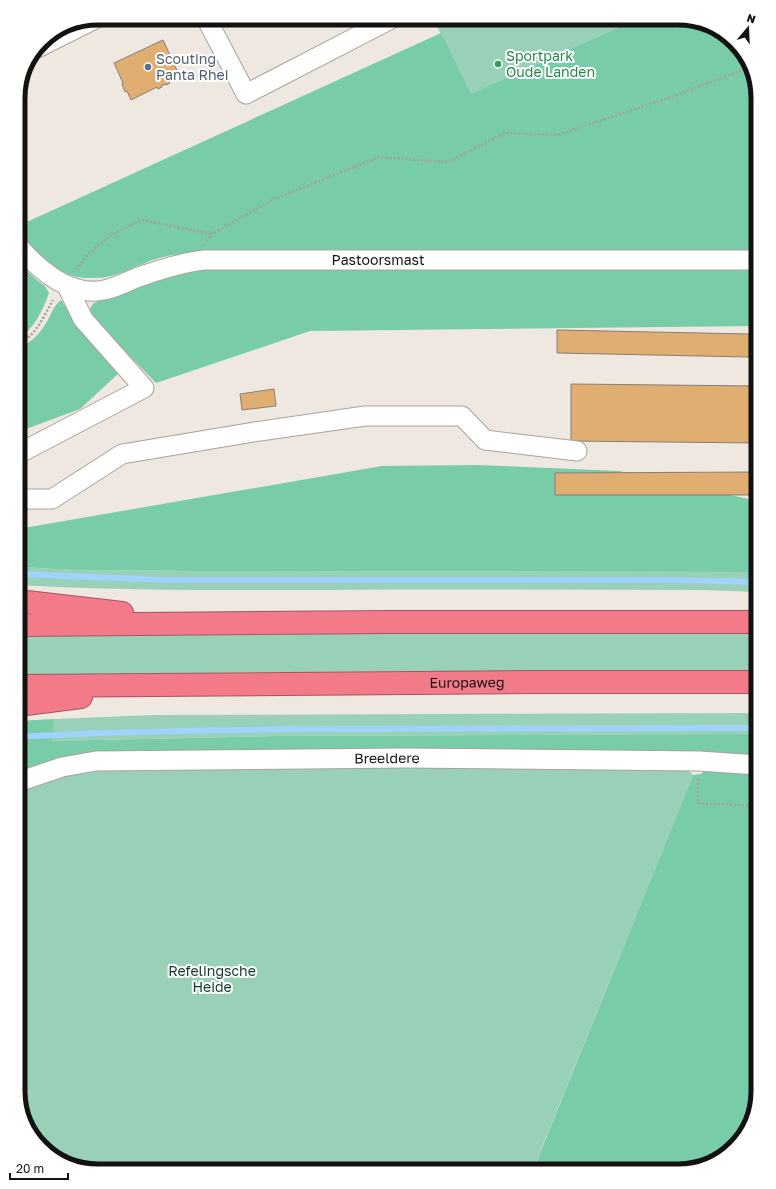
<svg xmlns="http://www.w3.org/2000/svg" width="776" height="1189" viewBox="0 0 776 1189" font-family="'Golos Text',sans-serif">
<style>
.green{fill:#98d1b7}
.forest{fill:#79cca8}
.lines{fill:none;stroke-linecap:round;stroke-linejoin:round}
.stream{stroke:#a0d2fb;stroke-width:6}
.building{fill:#dfae70;stroke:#857f79}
.minor-casing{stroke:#a9a39c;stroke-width:21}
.highway-casing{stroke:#a5565f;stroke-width:24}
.path{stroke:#a5a09a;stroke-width:2.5;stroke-dasharray:2 2;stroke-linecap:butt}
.minor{stroke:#fff;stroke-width:19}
.highway{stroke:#f37a89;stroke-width:22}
.leisure-dot{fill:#2e9e5b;stroke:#fff;stroke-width:1.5}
.service-dot{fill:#5c6f8a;stroke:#fff;stroke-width:1.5}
.labels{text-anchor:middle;stroke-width:4;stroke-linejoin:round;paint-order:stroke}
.leisure-label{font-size:14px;fill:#27864d;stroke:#fff;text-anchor:start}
.service-label{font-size:14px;fill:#4e5e75;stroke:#fff;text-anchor:start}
.street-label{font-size:14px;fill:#141210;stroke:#fff}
.park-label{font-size:14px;fill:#13392a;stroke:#fff}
.rim{fill:none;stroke:#141210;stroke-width:5}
</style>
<rect width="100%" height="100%" fill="#eee8e0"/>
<g class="green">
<polygon points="433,18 640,18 471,95"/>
<path d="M18 567 74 570 197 571 758 572V592L700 590C578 590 455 589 333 590 228 590 123 591 18 585Z"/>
<polygon points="758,632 758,671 282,672 18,675 18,636 171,634"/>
<polygon points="758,713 758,734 277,736 51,741 54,719 154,715"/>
<polygon points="18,764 49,779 106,766 683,765 693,775 536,1162 558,1171 93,1171 58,1160 29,1131 18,1091"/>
</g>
<g class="forest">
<path d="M640 18H683L718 29 747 58 758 98V250L215 251C198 253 179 253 163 257 146 261 131 270 114 275 106 278 95 278 87 278 53 276 39 256 18 232V226L441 33 471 94Z"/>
<path d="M18 263 38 281 45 286 49 293C43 310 34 329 18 339Z"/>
<path d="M758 266V297H752L753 326 310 331 156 383 91 316C89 310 90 307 94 303L147 281 193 270Z"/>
<path d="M61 300 78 324 119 373 80 409 18 432V349C33 341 41 333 49 318 53 310 54 306 61 300Z"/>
<polygon points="478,465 619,471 758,501 758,572 197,571 74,570 18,567 18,529 382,466"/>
<polygon points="54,719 52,741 277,736 758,734 758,755 709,753 615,753 18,773 18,721"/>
<polygon points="758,765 758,1092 747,1131 718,1160 679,1171 558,1171 536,1163 693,775 701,774 708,768"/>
</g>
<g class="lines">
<g class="stream">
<polyline points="18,574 166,580 675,580 758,582"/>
<path d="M18 737C108 731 199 731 289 729 446 728 602 728 758 728"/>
</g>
</g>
<g class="building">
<polygon points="163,40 180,77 169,82 170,83 166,85 166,84 161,86 162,87 158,89 157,87 131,100 127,91 125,92 122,84 123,83 114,63"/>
<polygon points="753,287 758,287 758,315 752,315"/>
<polygon points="557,330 749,334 749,357 557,353"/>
<polygon points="571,384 758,386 758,443 571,441"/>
<polygon points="274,389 276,406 242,410 240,394"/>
<polygon points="758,472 758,495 555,495 555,473"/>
</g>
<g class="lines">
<defs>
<g id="minor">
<polyline points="206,18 246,94 393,18"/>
<polyline points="37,48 95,19"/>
<path id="s1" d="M18 246C39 270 70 297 104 290 115 288 126 282 136 278 158 270 180 263 204 260H758"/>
<polyline points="18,454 144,388 83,319 67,286"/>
<polyline points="18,499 52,499 122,454 254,432 365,416 462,416 485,440 577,451"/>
<path id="s2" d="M18 782 62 767 96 761 406 758 699 761 758 765"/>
</g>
<g id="highway">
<polyline points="18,601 122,613"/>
<polyline points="18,625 392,622 758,622"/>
<path id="s3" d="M18 686 538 682H758"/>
<polyline points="18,705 81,697"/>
</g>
</defs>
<use href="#minor" class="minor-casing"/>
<use href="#highway" class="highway-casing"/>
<g class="path">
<polyline points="206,241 212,234 272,200 379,157 448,162 504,133 557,135 677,95 750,67"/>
<polyline points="77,270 87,255 111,235 142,220 212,234"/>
<path d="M18 344C36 336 44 316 53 300"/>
<polyline points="698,779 698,803 758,806"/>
</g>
<use href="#minor" class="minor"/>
<use href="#highway" class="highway"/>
</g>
<circle class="leisure-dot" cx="498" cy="64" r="4"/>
<circle class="service-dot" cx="148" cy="67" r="4"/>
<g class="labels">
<g class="leisure-label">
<text x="506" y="61">Sportpark<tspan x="506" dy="16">Oude Landen</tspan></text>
</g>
<g class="service-label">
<text x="156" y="64">Scouting<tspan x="156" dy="16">Panta Rhei</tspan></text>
</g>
<g class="street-label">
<text dy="5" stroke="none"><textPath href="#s1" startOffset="380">Pastoorsmast</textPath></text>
<text dy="5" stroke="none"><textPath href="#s3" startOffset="449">Europaweg</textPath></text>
<text dy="5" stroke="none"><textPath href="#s2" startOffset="372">Breeldere</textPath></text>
</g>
<g class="park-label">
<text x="212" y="976">Refelingsche<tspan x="212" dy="16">Heide</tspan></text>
</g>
</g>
<path d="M0 0H776V1189H0ZM98 25H678A73 73 0 0 1 751 98V1091A73 73 0 0 1 678 1164H98A73 73 0 0 1 25 1091V98A73 73 0 0 1 98 25Z" fill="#fff" fill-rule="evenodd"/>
<path class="rim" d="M98 25H678A73 73 0 0 1 751 98V1091A73 73 0 0 1 678 1164H98A73 73 0 0 1 25 1091V98A73 73 0 0 1 98 25Z"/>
<g transform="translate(748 28) rotate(19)" stroke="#ffffff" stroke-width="3" paint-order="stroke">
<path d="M0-3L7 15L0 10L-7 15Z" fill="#141210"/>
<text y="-6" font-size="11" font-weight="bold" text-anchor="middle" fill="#141210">N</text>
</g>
<path d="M10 1173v6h58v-6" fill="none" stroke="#141210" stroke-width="2"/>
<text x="16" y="1173" font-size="12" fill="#141210" stroke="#ffffff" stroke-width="3" paint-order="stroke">20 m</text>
</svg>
